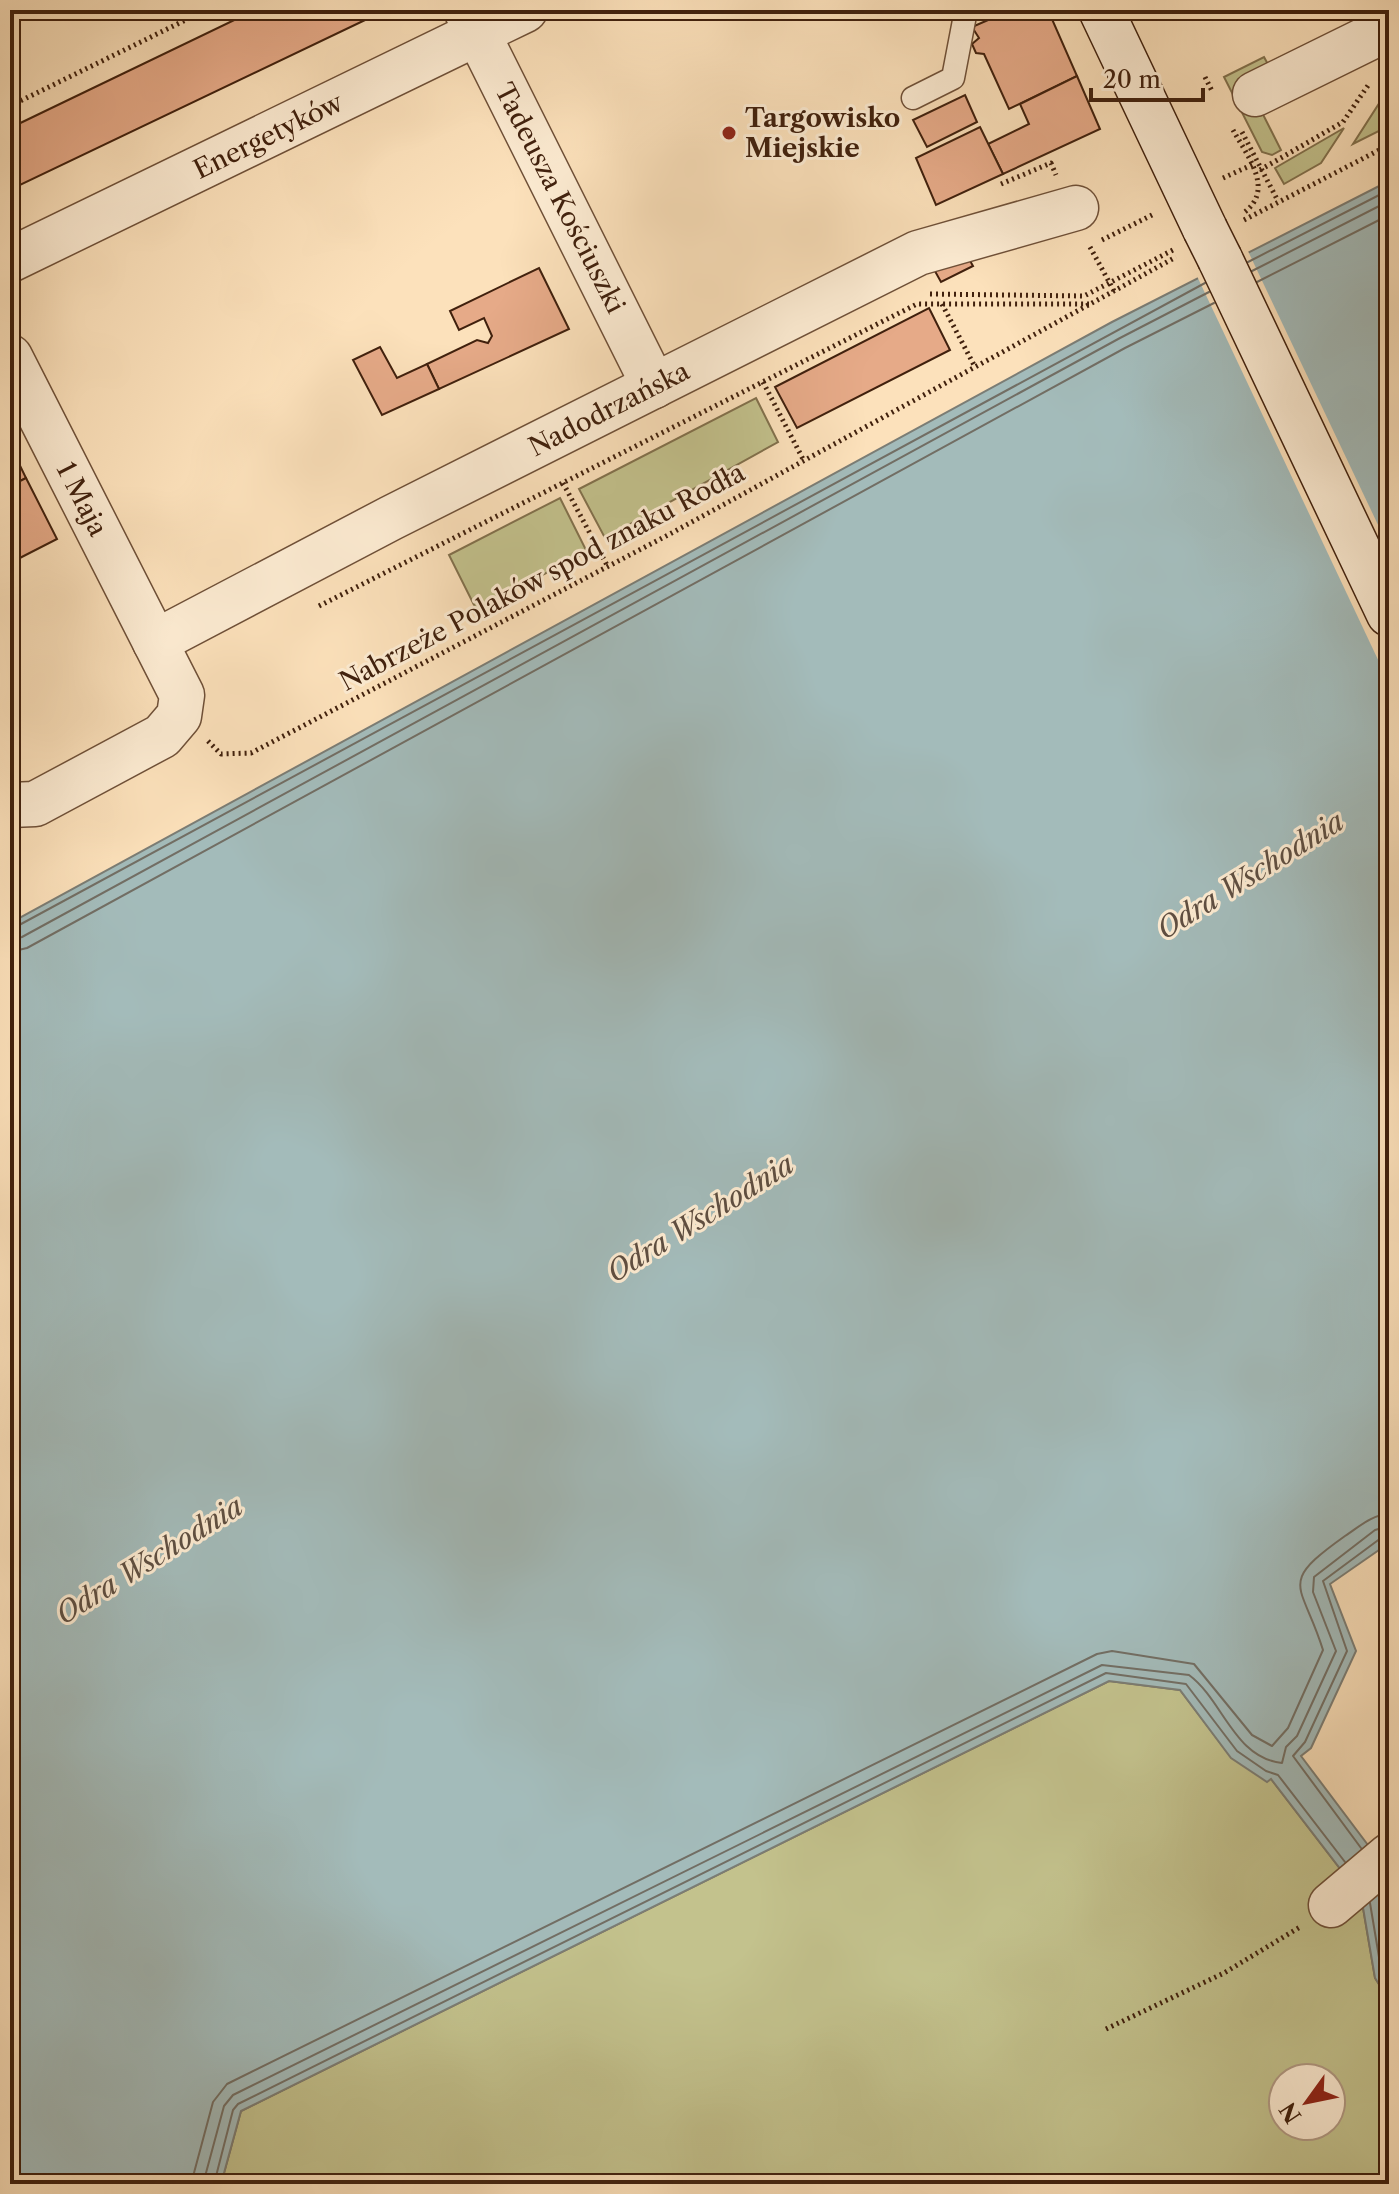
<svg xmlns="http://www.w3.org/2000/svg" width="1399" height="2194" viewBox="0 0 1399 2194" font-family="'Libre Caslon Text',serif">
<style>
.green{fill:#c3c28d;stroke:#82714d;stroke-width:2;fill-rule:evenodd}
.water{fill:#a3bbba;stroke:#7b7d75;stroke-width:2}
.pier{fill:#fce1bb}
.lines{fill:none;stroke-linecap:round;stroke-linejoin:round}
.shore{stroke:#726e64;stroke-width:2}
.building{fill:#e6aa88;stroke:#40200d;stroke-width:2}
.lane-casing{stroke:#6f5038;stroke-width:25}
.street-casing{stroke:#6f5038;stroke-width:47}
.secondary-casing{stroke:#40200d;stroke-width:47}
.path{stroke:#40200d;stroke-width:5;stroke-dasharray:2 4;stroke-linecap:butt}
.lane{stroke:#fdecd3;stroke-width:22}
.street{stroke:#fdecd3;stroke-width:44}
.secondary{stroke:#fdecd3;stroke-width:44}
.secondary-bridge-casing{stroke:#40200d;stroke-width:47;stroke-linecap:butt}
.secondary-bridge{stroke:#fdecd3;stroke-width:44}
.poi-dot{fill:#8f2418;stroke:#fdecd3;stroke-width:3}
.labels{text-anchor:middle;stroke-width:6;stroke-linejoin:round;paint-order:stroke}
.poi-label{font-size:26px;font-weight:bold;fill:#40200d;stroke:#fdecd3;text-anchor:start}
.street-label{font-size:26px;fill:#40200d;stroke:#fdecd3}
.water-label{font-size:28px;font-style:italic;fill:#5e4e41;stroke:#fdecd3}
</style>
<rect width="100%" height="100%" fill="#fce1bb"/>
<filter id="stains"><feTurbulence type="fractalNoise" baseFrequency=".0025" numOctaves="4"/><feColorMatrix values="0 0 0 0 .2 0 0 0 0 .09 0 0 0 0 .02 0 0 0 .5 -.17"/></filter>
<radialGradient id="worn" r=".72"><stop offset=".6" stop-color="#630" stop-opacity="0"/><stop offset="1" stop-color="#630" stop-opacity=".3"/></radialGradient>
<g class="green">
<polygon points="1264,57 1270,68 1246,81 1281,150 1272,155 1262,152 1224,77"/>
<polygon points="1389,88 1389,126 1353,144"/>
<polygon points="1344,128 1321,163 1284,184 1275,168"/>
<polygon points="756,398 778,442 605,538 579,489"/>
<polygon points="560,498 587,552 476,609 449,555"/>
<path d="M1109 1681 1180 1690 1231 1757 1271 1779 1361 1896 1375 1978 1389 2000V2184H221L241 2111ZM1283 2078H1331V2126H1283Z"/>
</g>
<polygon class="water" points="1389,181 1389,1543 1330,1584 1356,1651 1311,1748 1301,1756 1389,1873 1389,2000 1375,1978 1361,1896 1271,1779 1267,1782 1231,1758 1180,1690 1109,1681 241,2111 221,2184 10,2184 10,923 1112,322"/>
<polygon class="pier" points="1247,249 1389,548 1389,683 1196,274"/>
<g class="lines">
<g class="shore">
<polyline points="1248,262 1389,190"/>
<polyline points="1252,271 1389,201"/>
<polyline points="1257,282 1389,215"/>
<polyline points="10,930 1205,283"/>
<polyline points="10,940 22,937 1120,338 1209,292"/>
<polyline points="10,952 27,948 1125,348 1214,303"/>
<polyline points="1361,1848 1293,1756 1305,1742 1347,1651 1323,1581 1381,1538 1389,1536"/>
<polyline points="1370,1903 1382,1975 1389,1985"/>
<path d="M191 2184 213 2102 227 2084 1097 1654 1112 1651 1194 1664 1252 1735 1272 1746 1288 1728 1323 1650C1302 1582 1276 1585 1345 1536 1359 1527 1371 1515 1389 1514"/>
<path d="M203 2184 224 2106 233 2095 1102 1665 1189 1675C1223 1700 1234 1758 1282 1763L1286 1747 1297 1736 1336 1651 1313 1592 1314 1577 1375 1530 1389 1526"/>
<polyline points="214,2184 233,2110 238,2104 1106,1673 1186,1684 1237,1751 1266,1771 1278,1775 1345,1862"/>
</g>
</g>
<g class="building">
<polygon points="255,10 386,10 20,185 10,164 10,128"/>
<polygon points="1011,10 1048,10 1077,76 1009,109 984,54 976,53 972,44 979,38 972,27"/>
<polygon points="1077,76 1100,129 1003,174 988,144 1029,124 1020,104"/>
<polygon points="965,95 977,122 927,147 913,120"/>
<polygon points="980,127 1003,174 936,205 916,158"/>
<polygon points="963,248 973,266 941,282 931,264"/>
<polygon points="539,268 569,329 439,389 427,364 477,340 488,343 492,336 484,318 459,330 450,311"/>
<polygon points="929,308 950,350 797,428 775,387"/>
<polygon points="380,347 397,378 427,364 439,389 382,415 353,360"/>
<polygon points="10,445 26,478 10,486"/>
<polygon points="26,478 57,539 10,563 10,486"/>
</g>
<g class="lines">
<defs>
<polyline id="lane" points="913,98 953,78 966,10"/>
<g id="street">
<polyline points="466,10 654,386"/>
<polyline points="1255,94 1389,28"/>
<polyline points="10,260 525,10"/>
<polyline points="10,357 182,695 179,716 162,736 35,804 10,805"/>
<polyline points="155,642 391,518 918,253 1076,208"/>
<polyline points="1331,1905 1389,1856"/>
</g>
<g id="secondary">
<polyline points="1101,10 1205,229"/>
<polyline points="1220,259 1389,614"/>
</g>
</defs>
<use href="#lane" class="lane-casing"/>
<use href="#street" class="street-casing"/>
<use href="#secondary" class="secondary-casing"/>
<g class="path">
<polyline points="1205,77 1213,93"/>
<polyline points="10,106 206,10"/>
<path d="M1233 130C1248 157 1276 191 1242 214"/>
<polyline points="1242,132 1278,201"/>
<polyline points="1260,170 1343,122 1369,84"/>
<polyline points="1223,178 1254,164"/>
<polyline points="1001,184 1051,163 1056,175"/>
<polyline points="1244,220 1389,145"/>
<polyline points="1102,240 1154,214"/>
<polyline points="1090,247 1114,291"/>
<polyline points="930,294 1084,296 1173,250"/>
<polyline points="942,304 975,367"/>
<polyline points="763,382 804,461"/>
<polyline points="563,483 608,567"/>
<polyline points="319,606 917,304 1089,304"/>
<polyline points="208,741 221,754 251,753 668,535 1176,257"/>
<polyline points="1106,2029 1224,1973 1300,1927"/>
</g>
<use href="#lane" class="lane"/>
<use href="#street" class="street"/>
<use href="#secondary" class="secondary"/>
<defs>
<polyline id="secondary-bridge" points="1205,229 1220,259"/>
</defs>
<use href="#secondary-bridge" class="secondary-bridge-casing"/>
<use href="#secondary-bridge" class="secondary-bridge"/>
</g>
<circle class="poi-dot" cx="729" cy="133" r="8"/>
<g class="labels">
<g class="poi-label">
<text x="745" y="127">Targowisko<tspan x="745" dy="30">Miejskie</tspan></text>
</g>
<g class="street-label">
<text transform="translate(268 136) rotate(-26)" y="9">Energetyków</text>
<text transform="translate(560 198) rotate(63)" y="9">Tadeusza Kościuszki</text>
<text transform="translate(609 409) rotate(-27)" y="9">Nadodrzańska</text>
<text transform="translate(82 499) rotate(63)" y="9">1 Maja</text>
<text transform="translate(542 577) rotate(-28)" y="9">Nabrzeże Polaków spod znaku Rodła</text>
</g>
<g class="water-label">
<text transform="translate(1250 875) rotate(-32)" y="10">Odra Wschodnia</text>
<text transform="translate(700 1218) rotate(-32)" y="10">Odra Wschodnia</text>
<text transform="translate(149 1560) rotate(-32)" y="10">Odra Wschodnia</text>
</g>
</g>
<rect width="1399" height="2194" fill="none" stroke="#fce1bb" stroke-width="40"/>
<rect x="12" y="12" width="1375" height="2170" fill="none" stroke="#40200d" stroke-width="4"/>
<rect x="20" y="20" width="1359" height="2154" fill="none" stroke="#40200d" stroke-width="2"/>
<g transform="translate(1307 2102) rotate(237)"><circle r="38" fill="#fdecd3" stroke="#b19a84" stroke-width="2"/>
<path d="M0-6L14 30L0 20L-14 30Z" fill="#8f2418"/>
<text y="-12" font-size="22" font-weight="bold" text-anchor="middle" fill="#40200d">N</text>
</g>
<path d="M1091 88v12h112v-12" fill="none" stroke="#40200d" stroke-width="4"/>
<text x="1103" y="88" font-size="24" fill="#40200d" stroke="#fdecd3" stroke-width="6" paint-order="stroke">20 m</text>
<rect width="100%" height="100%" filter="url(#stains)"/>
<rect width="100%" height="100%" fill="url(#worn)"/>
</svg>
